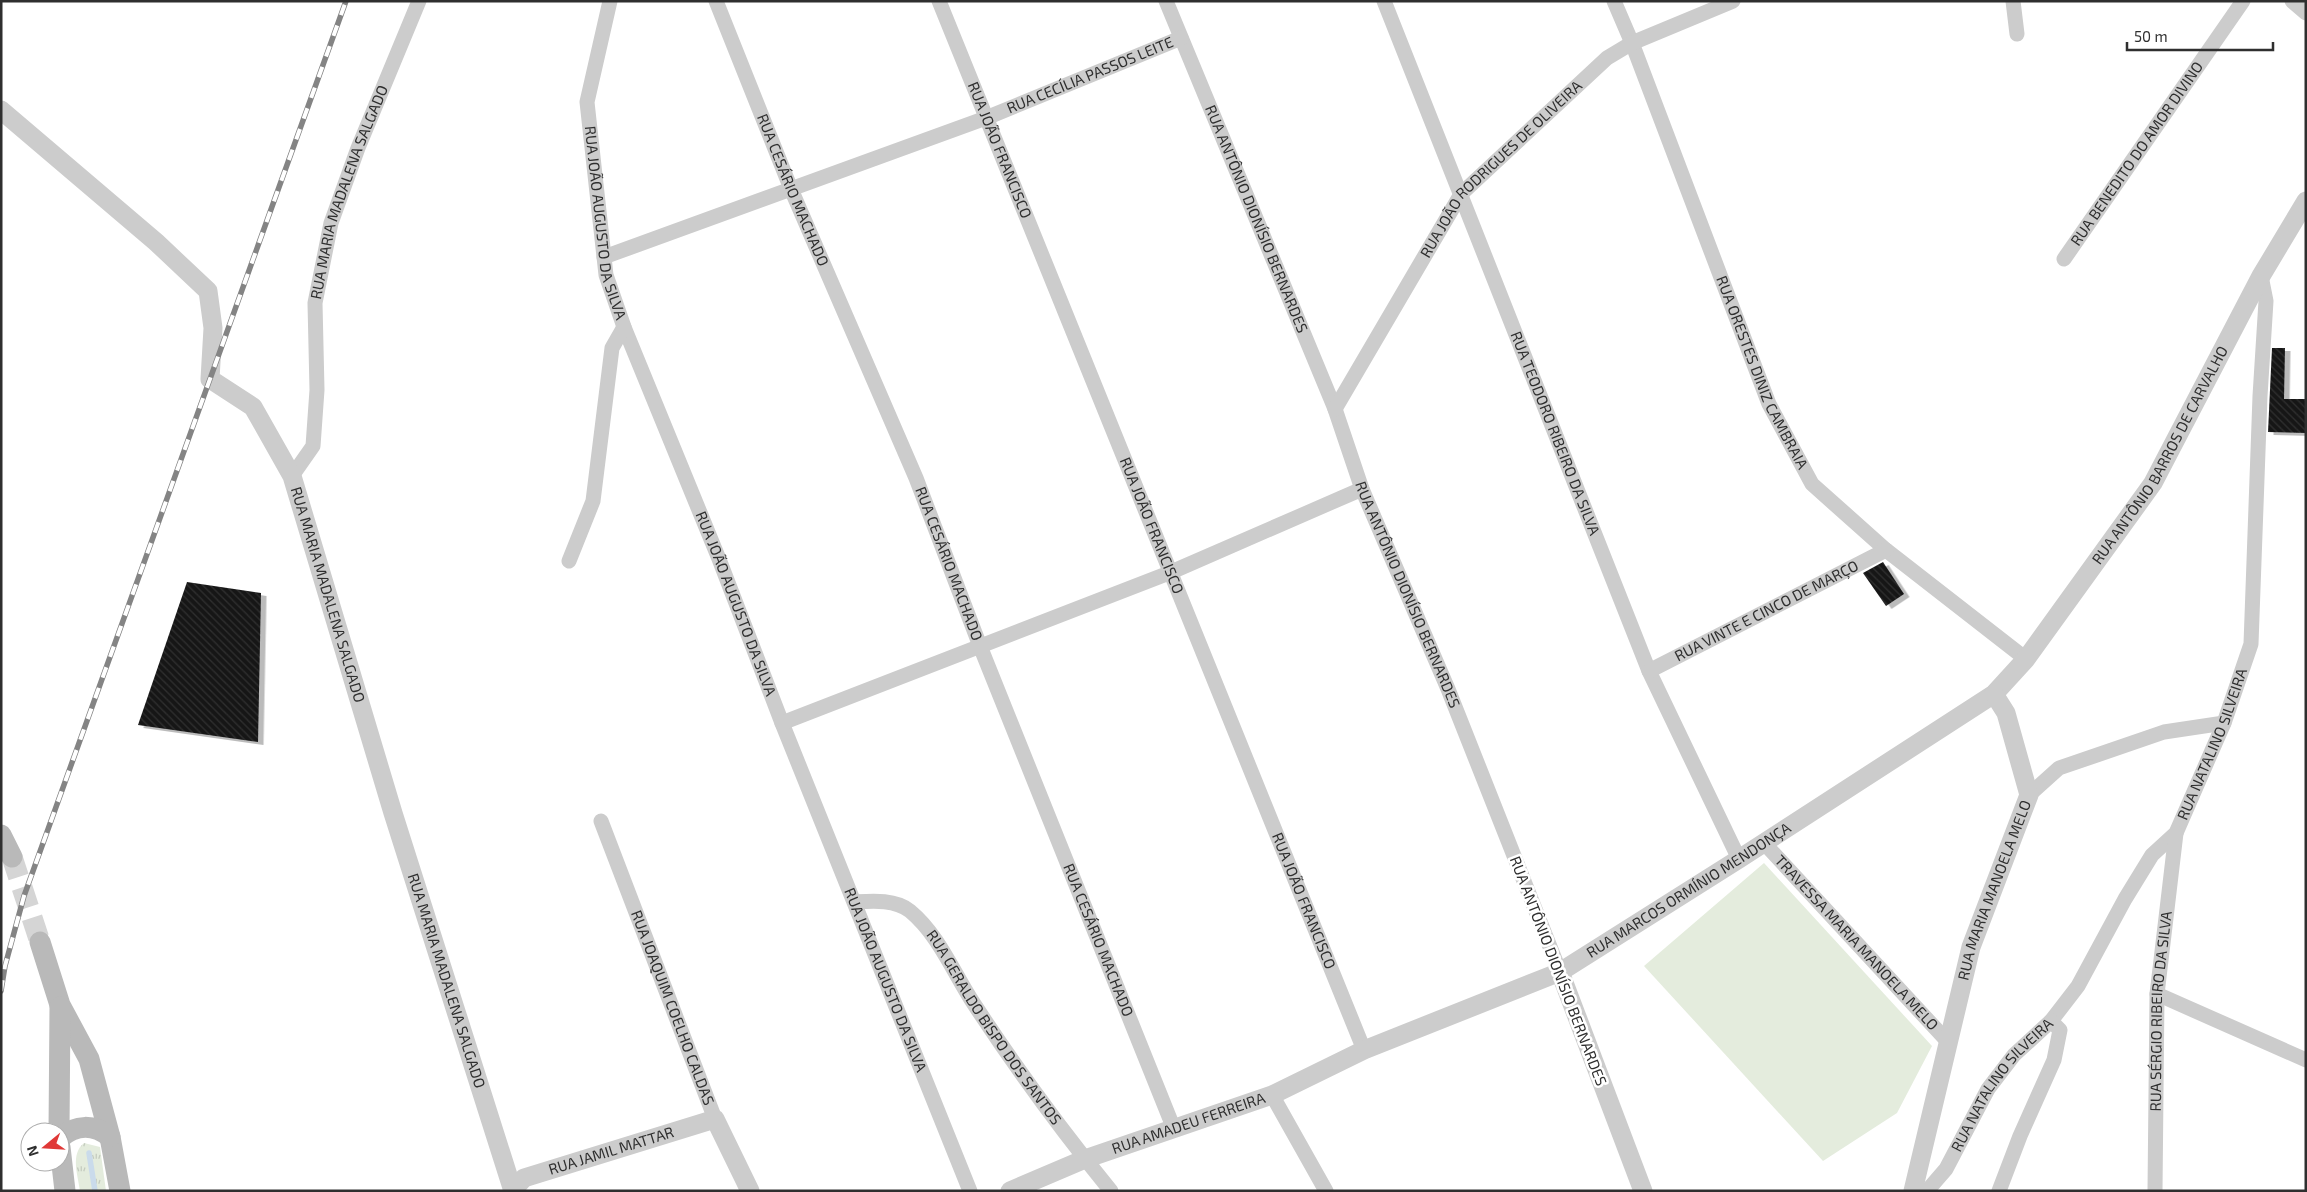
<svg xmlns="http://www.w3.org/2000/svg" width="2307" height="1192" viewBox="0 0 2307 1192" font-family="'Exo 2',sans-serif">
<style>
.green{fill:#e4ecdd}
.park{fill:url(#park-tufts)}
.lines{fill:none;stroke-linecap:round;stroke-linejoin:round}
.stream{stroke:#cadbeb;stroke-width:5.5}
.building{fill:url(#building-back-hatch);filter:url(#shadow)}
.secondary-tunnel{stroke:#d5d5d5;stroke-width:21;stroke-dasharray:21 11;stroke-linecap:butt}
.minor{stroke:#ccc;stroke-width:15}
.tertiary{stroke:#ccc;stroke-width:19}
.secondary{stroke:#b9b9b9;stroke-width:21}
.rail-casing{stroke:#848484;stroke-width:5.5}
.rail{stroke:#fff;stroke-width:4;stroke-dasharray:11;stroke-linecap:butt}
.labels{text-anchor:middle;stroke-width:5;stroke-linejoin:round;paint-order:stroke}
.street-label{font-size:15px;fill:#2f2f2f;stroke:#fff}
</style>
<defs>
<pattern id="park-tufts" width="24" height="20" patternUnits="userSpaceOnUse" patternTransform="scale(1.25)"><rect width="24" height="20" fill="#e4ecdd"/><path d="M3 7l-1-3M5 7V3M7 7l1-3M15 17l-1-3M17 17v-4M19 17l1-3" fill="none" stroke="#c4cbbe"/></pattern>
<pattern id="building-back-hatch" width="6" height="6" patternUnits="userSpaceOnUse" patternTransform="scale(1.25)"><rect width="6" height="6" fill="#161616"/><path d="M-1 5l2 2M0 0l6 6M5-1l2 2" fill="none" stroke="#303030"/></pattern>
<filter id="shadow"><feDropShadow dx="5.5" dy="3" stdDeviation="0" flood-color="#0004"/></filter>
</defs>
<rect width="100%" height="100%" fill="#fff"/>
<polygon class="green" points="1764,863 1932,1046 1897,1113 1823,1161 1644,966"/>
<path class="park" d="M84 1143 100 1147 106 1191H80C78 1175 70 1154 84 1143Z"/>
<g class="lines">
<polyline class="stream" points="89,1153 95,1191"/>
</g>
<g class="building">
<polygon points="2272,348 2285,348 2284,399 2306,399 2306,433 2268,432"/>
<polygon points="1883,562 1904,594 1886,606 1863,573"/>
<polygon points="187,582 261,593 258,742 138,725"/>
</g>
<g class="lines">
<polyline class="secondary-tunnel" points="12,857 40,942"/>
<g class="minor">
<path id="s1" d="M610 1 587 102 606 275 624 327 719 559 782 723 970 1191"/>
<path id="s2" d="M716 1 791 189 916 478 980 646 1174 1129"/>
<path id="s3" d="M939 1 1364 1050"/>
<path id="s4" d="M1166 1 1335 409 1362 489 1448 689 1560 972"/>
<path id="s5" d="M1384 1 1649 671 1739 859"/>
<path id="s6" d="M1614 1 1632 43 1769 404 1812 484 1886 550 2026 659"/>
<polyline points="2013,1 2017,34"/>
<polyline points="2292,1 2306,13"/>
<path id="s7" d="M604 257 986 118 1181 38"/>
<path id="s8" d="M2064 259 2243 1"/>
<path id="s9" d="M1335 409 1461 194 1607 58 1632 43 1733 1"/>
<path id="s10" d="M292 476 313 446 317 390 315 303 331 223 358 148 419 1"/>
<polyline points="569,561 593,501 612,348 624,327"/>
<path id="s11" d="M1649 671 1886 550"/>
<polyline points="782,723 1169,573 1362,489"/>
<polyline points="2029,795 2059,768 2164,732 2224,723"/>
<path id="s12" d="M601 821 715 1119"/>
<path id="s13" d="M1764 843 1949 1043"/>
<path id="s14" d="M855 902C872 901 895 899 910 911 939 935 954 974 974 1004 1016 1068 1062 1131 1111 1191"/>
<polyline points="2157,994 2306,1060"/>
<polyline points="1272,1095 1326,1191"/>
<path id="s15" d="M1927 1191 1946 1169 1988 1089 2014 1055 2051 1021 2078 986 2125 899 2152 855 2176 833 2224 723 2251 644 2260 396 2266 301 2261 276"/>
<polyline points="1999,1191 2020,1136 2054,1060 2060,1030 2051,1021"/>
<path id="s16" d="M2155 1191 2157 994 2176 833"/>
</g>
<g class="tertiary">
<path id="s17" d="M1 110 156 242 208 291 213 328 210 379 253 407 292 476 393 813 513 1191"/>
<polyline points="1560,972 1643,1191"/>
<path id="s18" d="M512 1191 524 1178 715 1119 750 1191"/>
<path id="s19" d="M1010 1191 1085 1159 1272 1095 1364 1050 1560 972 1739 859 1994 694 2026 659 2153 483 2261 276 2306 201"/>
<path id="s20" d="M1913 1191 1971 947 2029 795 2006 713 1994 694"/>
</g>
<g class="secondary">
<polyline points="1,835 12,857"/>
<polyline points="40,942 60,1005 89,1059 110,1137 120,1191"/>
<polyline points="59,1132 60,1007"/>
<path d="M60 1138C76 1124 94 1124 110 1137"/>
<polyline points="60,1147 65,1191"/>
</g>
<defs>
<polyline id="rail" points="1,991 5,966 24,896 346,1"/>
</defs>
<use href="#rail" class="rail-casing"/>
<use href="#rail" class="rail"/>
</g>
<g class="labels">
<g class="street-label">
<text dy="5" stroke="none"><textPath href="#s7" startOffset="519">RUA CECÍLIA PASSOS LEITE</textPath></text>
<text dy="5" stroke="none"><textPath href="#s3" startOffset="161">RUA JOÃO FRANCISCO</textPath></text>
<text dy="5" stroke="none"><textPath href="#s8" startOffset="128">RUA BENEDITO DO AMOR DIVINO</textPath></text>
<text dy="5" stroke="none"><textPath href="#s9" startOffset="294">RUA JOÃO RODRIGUES DE OLIVEIRA</textPath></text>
<text dy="5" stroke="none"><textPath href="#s2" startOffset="204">RUA CESÁRIO MACHADO</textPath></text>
<text dy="5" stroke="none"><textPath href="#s10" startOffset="296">RUA MARIA MADALENA SALGADO</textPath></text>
<text dy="5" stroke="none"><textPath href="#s4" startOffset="236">RUA ANTÔNIO DIONÍSIO BERNARDES</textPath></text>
<text dy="5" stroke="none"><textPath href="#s1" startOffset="226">RUA JOÃO AUGUSTO DA SILVA</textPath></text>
<text dy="5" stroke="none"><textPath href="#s6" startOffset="400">RUA ORESTES DINIZ CAMBRAIA</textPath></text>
<text dy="5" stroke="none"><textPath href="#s5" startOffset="465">RUA TEODORO RIBEIRO DA SILVA</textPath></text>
<text dy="5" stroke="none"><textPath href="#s19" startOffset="1400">RUA ANTÔNIO BARROS DE CARVALHO</textPath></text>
<text dy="5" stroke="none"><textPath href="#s3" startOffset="566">RUA JOÃO FRANCISCO</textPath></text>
<text dy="5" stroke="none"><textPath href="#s2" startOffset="609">RUA CESÁRIO MACHADO</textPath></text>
<text dy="5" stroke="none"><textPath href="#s17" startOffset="618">RUA MARIA MADALENA SALGADO</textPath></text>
<text dy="5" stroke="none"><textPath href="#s4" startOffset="641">RUA ANTÔNIO DIONÍSIO BERNARDES</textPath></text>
<text dy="5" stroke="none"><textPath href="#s1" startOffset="631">RUA JOÃO AUGUSTO DA SILVA</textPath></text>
<text dy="5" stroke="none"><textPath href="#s11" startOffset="132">RUA VINTE E CINCO DE MARÇO</textPath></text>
<text dy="5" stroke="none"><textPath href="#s15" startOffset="536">RUA NATALINO SILVEIRA</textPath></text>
<text dy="5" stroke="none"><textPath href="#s20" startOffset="312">RUA MARIA MANOELA MELO</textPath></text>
<text dy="5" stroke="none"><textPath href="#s19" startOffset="745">RUA MARCOS ORMÍNIO MENDONÇA</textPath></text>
<text dy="5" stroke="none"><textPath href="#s3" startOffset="971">RUA JOÃO FRANCISCO</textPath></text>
<text dy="5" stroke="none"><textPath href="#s2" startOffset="1014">RUA CESÁRIO MACHADO</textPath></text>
<text dy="5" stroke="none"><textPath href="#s13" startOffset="136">TRAVESSA MARIA MANOELA MELO</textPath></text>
<text transform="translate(1558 971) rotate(69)" y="5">RUA ANTÔNIO DIONÍSIO BERNARDES</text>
<text dy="5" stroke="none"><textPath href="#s1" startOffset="1036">RUA JOÃO AUGUSTO DA SILVA</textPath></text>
<text dy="5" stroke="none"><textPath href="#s17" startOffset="1022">RUA MARIA MADALENA SALGADO</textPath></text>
<text dy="5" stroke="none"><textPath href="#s12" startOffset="200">RUA JOAQUIM COELHO CALDAS</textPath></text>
<text dy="5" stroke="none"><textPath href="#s16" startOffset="180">RUA SÉRGIO RIBEIRO DA SILVA</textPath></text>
<text dy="5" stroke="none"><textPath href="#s14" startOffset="201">RUA GERALDO BISPO DOS SANTOS</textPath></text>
<text dy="5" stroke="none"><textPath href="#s15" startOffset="131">RUA NATALINO SILVEIRA</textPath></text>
<text dy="5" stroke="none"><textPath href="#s19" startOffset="191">RUA AMADEU FERREIRA</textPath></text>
<text dy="5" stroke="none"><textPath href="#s18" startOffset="109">RUA JAMIL MATTAR</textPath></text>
</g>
</g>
<rect width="2307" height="1192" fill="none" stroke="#2f2f2f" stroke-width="5"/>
<g transform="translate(45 1147) rotate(252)"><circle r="24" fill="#ffffff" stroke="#acacac"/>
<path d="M0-4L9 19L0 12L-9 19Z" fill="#e03837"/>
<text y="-8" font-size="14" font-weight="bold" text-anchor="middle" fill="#2f2f2f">N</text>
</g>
<path d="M2127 42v8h146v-8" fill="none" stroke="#2f2f2f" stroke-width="2.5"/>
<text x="2134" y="42" font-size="15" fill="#2f2f2f" stroke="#ffffff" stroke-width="4" paint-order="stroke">50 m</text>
</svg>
